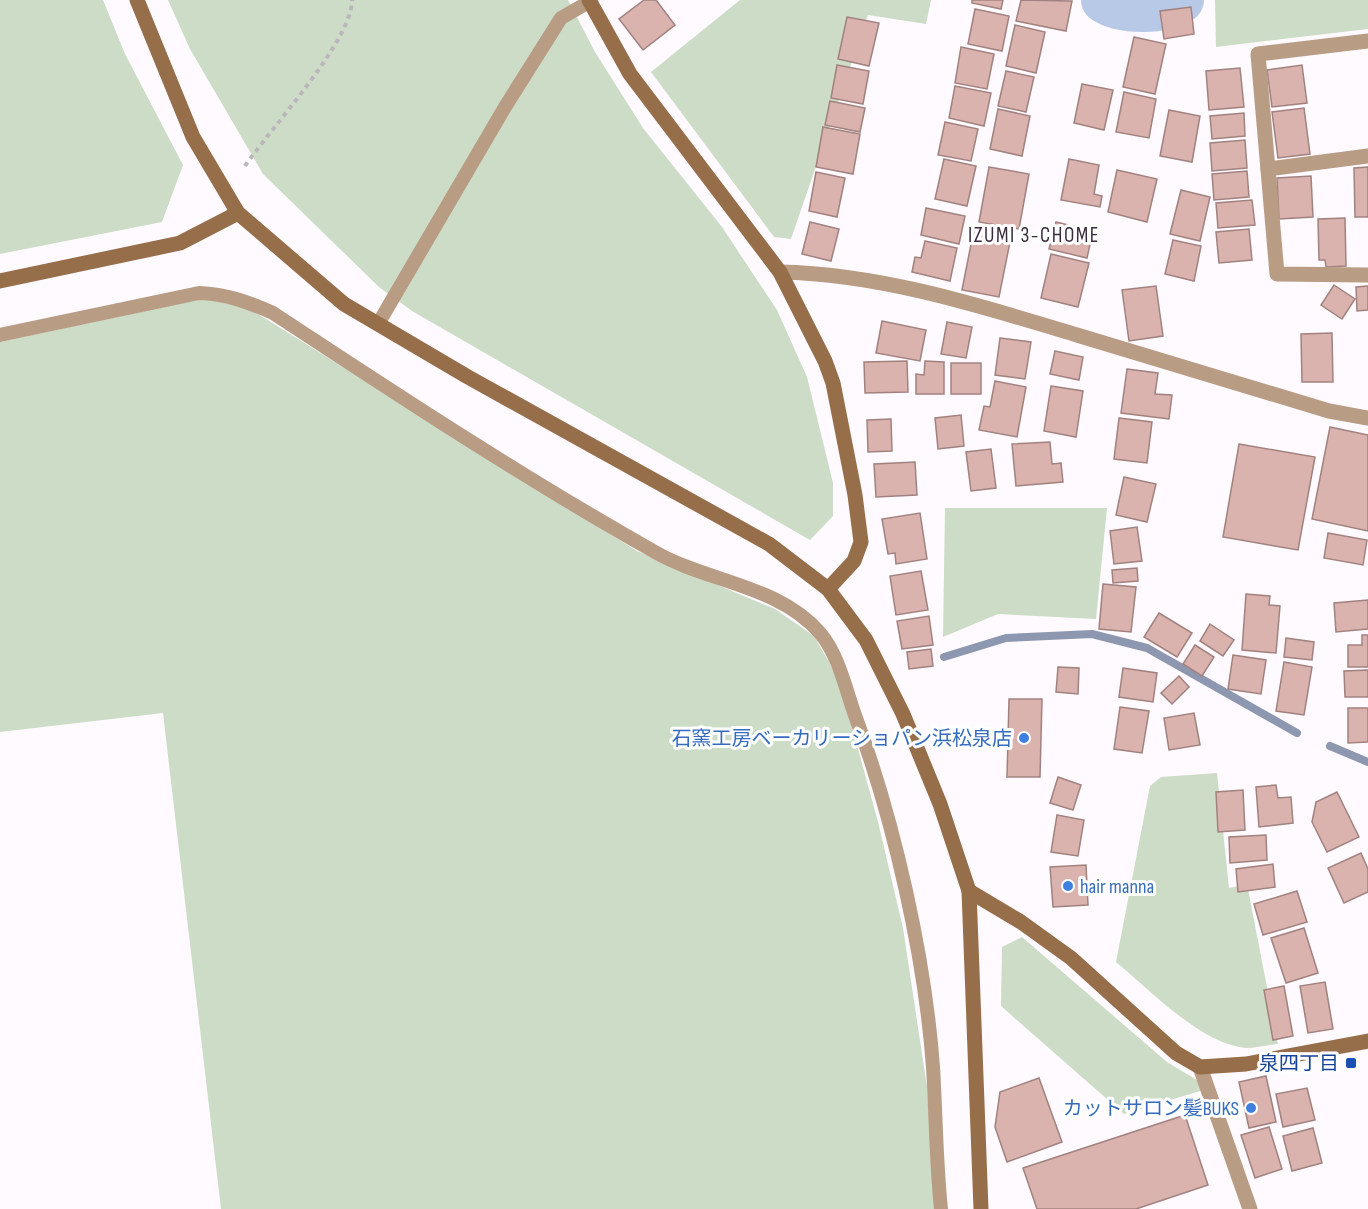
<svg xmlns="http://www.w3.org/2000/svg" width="1368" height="1209" viewBox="0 0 1368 1209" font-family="'Sofia Sans Condensed','Noto Sans JP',sans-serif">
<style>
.green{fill:#ccdcc6}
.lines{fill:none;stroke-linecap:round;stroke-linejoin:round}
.stream{stroke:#8d97af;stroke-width:8}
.river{stroke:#b8c9e7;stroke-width:46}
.building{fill:#dab2ae;stroke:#a2827f;stroke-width:1.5}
.path{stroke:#bbb6bc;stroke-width:4;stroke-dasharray:4.5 4.5;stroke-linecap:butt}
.lane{stroke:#b99c84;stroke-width:14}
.street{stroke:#b99c84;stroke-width:15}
.secondary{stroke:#976e4a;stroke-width:15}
.shop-dot{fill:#3f7fe0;stroke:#fff;stroke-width:2}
.transit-dot{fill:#1a4fb4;stroke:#fff;stroke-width:2}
.labels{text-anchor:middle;stroke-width:6;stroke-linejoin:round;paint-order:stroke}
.shop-label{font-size:20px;fill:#366cbe;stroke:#fff;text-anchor:end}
.transit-label{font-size:20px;fill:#164399;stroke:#fff;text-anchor:end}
.neighbourhood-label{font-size:21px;letter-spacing:1.5px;fill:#38293d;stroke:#fff}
</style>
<rect width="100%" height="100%" fill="#fefaff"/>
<g class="green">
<polygon points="0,0 103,0 125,54 183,165 162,222 0,254"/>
<polygon points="168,0 568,0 595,52 643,128 722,227 777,310 807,377 833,483 833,516 810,540 412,311 379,287 263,174 190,49"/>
<polygon points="740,0 931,0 926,24 868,15 791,239 774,237 651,72"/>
<polygon points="1215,0 1368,0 1368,29 1216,47"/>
<polygon points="201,299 218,300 250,309 637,551 775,609 814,636 829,662 843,694 878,822 903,928 927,1087 936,1209 221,1209 163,713 0,732 0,342"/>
<polygon points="945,508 1107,508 1096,619 998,614 943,637"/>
<path d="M1217 773 1229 888 1247 884 1278 1044C1268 1045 1256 1048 1246 1048 1201 1044 1150 990 1116 962L1150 786 1161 777Z"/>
<polygon points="1022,937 1167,1062 1210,1088 1124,1114 1001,1006 1002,947"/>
</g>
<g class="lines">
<g class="stream">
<polyline points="944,657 1006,638 1092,634 1147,648 1297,733"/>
<polyline points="1330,746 1368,762"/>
</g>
<path class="river" d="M1104 0C1121 12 1164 12 1181 0"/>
</g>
<g class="building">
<polygon points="644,0 656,0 675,25 643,50 619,19"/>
<polygon points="972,0 1003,0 1001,9 972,3"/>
<polygon points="1021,0 1072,1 1066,31 1016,21"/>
<polygon points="1191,7 1194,34 1164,39 1160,11"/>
<polygon points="975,9 1009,16 1002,51 968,44"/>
<polygon points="847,17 879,23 869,66 838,59"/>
<polygon points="1015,25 1045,32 1036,73 1006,66"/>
<polygon points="1134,37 1166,44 1155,94 1123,87"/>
<polygon points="961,47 994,54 987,89 955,83"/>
<polygon points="837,65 869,71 863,104 831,98"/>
<polygon points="1302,65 1307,103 1272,107 1267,70"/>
<polygon points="1240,68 1244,107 1209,110 1206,71"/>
<polygon points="1006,71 1034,77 1026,112 998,106"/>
<polygon points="1082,84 1113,90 1104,130 1074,123"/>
<polygon points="955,86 991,93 984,126 949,118"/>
<polygon points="1124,92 1156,99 1149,138 1116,132"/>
<polygon points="830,101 865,108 860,132 825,125"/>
<polygon points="1304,108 1310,154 1278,158 1272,112"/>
<polygon points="998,109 1030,116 1022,156 990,149"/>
<polygon points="1169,110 1200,116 1192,162 1160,156"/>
<polygon points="1244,113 1245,136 1212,139 1210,116"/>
<polygon points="945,122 978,129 971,161 938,155"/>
<polygon points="823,127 860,134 853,174 816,167"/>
<polygon points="1245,140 1247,168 1212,171 1210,143"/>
<polygon points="944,159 976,166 967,206 935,199"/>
<polygon points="1069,159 1099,165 1094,194 1102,196 1100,207 1061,200"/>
<polygon points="989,167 1029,174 1019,229 979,222"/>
<polygon points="1368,167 1368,217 1355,217 1354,168"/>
<polygon points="1117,170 1157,179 1147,222 1108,212"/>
<polygon points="1247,171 1249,197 1214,200 1212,174"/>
<polygon points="816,172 845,178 837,217 809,211"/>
<polygon points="1311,176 1313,217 1279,219 1277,178"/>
<polygon points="1181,190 1210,197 1200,241 1170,234"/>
<polygon points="1252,200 1255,225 1218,228 1216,203"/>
<polygon points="926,208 965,216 959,244 921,235"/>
<polygon points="1345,218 1346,266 1326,267 1325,260 1319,260 1318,219"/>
<polygon points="810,222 839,229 831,261 802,254"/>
<polygon points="1056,222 1093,231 1087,258 1049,249"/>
<polygon points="974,229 1011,237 999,297 962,290"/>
<polygon points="1249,229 1252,260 1219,263 1216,232"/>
<polygon points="1173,240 1201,246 1194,281 1165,274"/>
<polygon points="925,241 957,248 950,281 912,272 915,257 921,258"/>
<polygon points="1051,254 1089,263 1078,307 1041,298"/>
<polygon points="1334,285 1355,299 1342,319 1321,305"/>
<polygon points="1156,286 1163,336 1129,341 1122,290"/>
<polygon points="1368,286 1368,310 1357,311 1356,287"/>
<polygon points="882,321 926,330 920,361 876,353"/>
<polygon points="947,322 972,327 966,358 941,354"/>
<polygon points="1332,333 1333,382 1302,382 1301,334"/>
<polygon points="1000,338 1031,342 1025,379 995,375"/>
<polygon points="1055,351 1083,357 1079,380 1050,374"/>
<polygon points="907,361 908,392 865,393 864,362"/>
<polygon points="925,361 944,362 944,394 916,394 916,374 924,375"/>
<rect x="951" y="363" width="30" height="31"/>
<polygon points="1127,369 1158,373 1155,394 1172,395 1169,419 1121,413"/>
<polygon points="995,381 1026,387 1017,437 979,430 984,406 990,407"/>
<polygon points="1051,386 1083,391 1076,437 1044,431"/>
<polygon points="961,415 964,446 938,449 935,418"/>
<polygon points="1119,418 1152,422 1147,463 1114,459"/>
<polygon points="891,419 892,451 868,452 867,420"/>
<polygon points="1330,427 1368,435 1368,531 1312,519"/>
<polygon points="1050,442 1052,464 1061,463 1063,482 1016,486 1012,444"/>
<polygon points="1239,444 1315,457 1298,550 1223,537"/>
<polygon points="991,449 996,488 971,491 966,452"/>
<polygon points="915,462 917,495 876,497 874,464"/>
<polygon points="1124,477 1156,484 1147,522 1116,515"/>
<polygon points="920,513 927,559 896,564 895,553 888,554 882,519"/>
<polygon points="1137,527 1142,561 1114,564 1110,531"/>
<polygon points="1328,533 1367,540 1363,565 1324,558"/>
<polygon points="1137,568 1138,581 1113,583 1112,570"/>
<polygon points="921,571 928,610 896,615 890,576"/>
<polygon points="1103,584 1136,587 1131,632 1099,629"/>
<polygon points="1246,594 1270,596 1269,605 1280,606 1276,653 1242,650"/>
<polygon points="1368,600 1368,629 1336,632 1334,603"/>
<polygon points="1159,613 1192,633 1177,657 1144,637"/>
<polygon points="929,616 933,645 902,649 897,621"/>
<polygon points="1210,624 1234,640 1223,656 1200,641"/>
<polygon points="1362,635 1368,635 1368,667 1348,667 1348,645 1362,645"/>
<polygon points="1286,638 1314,642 1312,660 1284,657"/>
<polygon points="1195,645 1214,657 1202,676 1183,664"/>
<polygon points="931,649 933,666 909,669 907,652"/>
<polygon points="1233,655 1266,660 1261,694 1228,689"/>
<polygon points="1284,662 1312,667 1304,715 1276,711"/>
<polygon points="1058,667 1079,668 1078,694 1056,692"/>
<polygon points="1123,668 1157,673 1153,702 1119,697"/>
<polygon points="1368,670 1368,697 1345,697 1344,671"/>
<polygon points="1179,676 1189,687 1172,704 1161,693"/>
<polygon points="1009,699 1042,699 1040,777 1007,777"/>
<polygon points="1120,707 1149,711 1142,753 1114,749"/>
<polygon points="1348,708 1368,708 1368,742 1348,743"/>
<polygon points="1194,713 1200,745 1169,750 1164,718"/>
<polygon points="1058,777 1081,785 1073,810 1050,803"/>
<polygon points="1276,785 1278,798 1291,797 1293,823 1259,827 1256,787"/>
<polygon points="1243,790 1245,830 1218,832 1216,792"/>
<polygon points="1337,792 1359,837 1327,852 1312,822 1316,802"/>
<polygon points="1057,815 1084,820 1078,856 1051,852"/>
<polygon points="1266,835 1267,860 1230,863 1229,837"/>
<polygon points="1361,853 1368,869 1368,892 1344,903 1328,868"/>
<polygon points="1273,864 1275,887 1238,892 1236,869"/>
<polygon points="1086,865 1088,905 1053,907 1050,867"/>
<polygon points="1297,891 1307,922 1263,935 1254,904"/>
<polygon points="1304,928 1318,973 1286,983 1271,938"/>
<polygon points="1325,982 1333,1029 1308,1033 1300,986"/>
<polygon points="1284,986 1293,1036 1273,1040 1264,990"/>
<polygon points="1266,1076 1276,1122 1249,1128 1239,1082"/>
<polygon points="1039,1078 1062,1142 1007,1162 995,1127 1000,1092"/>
<polygon points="1307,1088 1315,1120 1283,1127 1276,1094"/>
<polygon points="1185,1115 1208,1185 1136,1209 1037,1209 1023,1168"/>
<polygon points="1269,1127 1282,1169 1255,1178 1241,1135"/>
<polygon points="1313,1128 1322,1163 1292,1171 1283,1136"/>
</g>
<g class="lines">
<path class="path" d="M245 166C270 129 352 41 352 0"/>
<g class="lane">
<polyline points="378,324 505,107 561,18 589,2"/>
<path d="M0 335 199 293C227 294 248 302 273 313 399 396 524 478 655 552 707 582 779 585 820 633 839 655 846 691 856 718 894 821 925 957 933 1067 936 1115 936 1162 941 1209"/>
</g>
<g class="street">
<polyline points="1368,41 1258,54 1277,274 1368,275"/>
<polyline points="1268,169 1368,156"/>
<path d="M780 272C881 274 981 306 1077 335 1161 360 1245 385 1329 411L1368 418"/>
<polyline points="1200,1067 1250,1209"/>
</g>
<g class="secondary">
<polyline points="137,0 193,137 238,213 344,304 468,377 769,544 828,589 866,640 903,714 940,804 969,891 981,1209"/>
<polyline points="589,0 630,74 780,272 825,361 833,383 855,495 861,542 854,561 828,589"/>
<polyline points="0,281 180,243 238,213"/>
<polyline points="969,891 1021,922 1071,958 1176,1053 1200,1067 1246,1064 1368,1041"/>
</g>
</g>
<g class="shop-dot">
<circle cx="1024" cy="738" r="6"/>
<circle cx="1068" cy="886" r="6"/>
<circle cx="1251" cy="1108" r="6"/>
</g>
<rect class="transit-dot" x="1345" y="1057" width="12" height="12" rx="3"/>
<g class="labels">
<g class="shop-label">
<text x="1012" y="745">石窯工房ベーカリーショパン浜松泉店</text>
<text x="1080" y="893" text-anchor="start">hair manna</text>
<text x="1239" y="1115">カットサロン髪BUKS</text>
</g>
<g class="transit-label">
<text x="1339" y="1070">泉四丁目</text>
</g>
<g class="neighbourhood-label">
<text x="1034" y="242">IZUMI 3-CHOME</text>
</g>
</g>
</svg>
